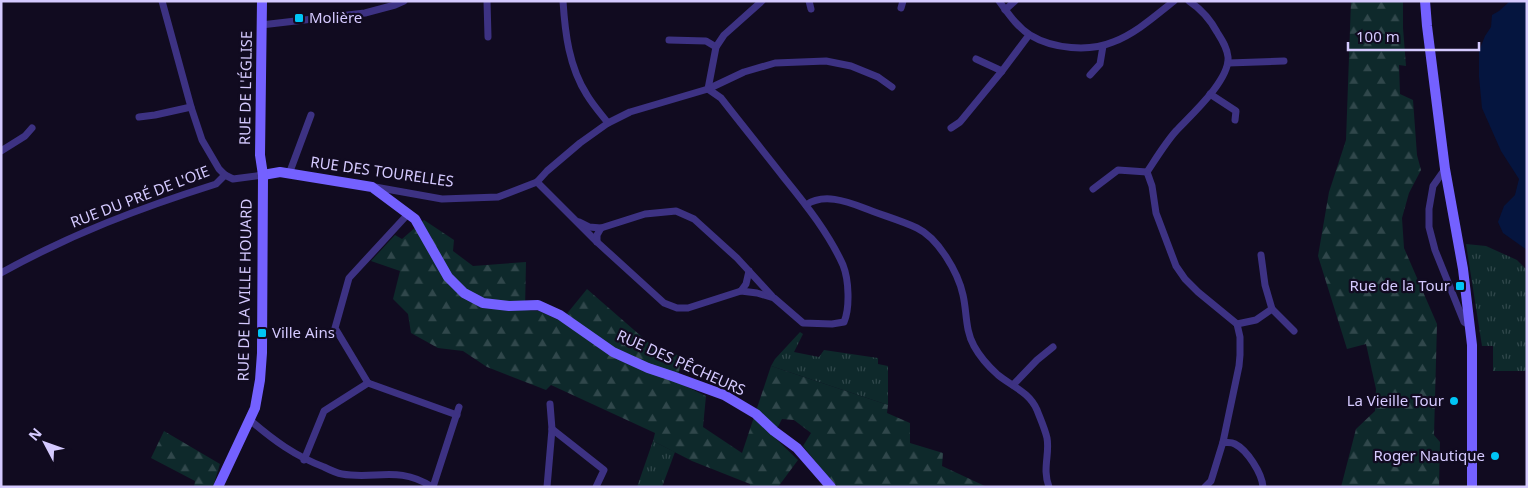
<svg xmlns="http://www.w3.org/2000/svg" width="1528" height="488" viewBox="0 0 1528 488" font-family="'Noto Sans',sans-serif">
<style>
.grass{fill:url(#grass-tufts)}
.forest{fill:url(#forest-firs)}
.water{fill:#05153f}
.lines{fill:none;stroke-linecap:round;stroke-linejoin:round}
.street{stroke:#3d3283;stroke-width:7}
.secondary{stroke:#7461ff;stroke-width:10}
.poi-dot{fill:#00c5f5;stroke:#110b20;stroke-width:2}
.labels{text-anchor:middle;stroke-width:4.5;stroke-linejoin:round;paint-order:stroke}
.poi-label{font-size:15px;fill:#d5caff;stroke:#110b20;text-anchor:end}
.street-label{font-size:15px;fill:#d5caff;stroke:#110b20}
</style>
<defs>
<pattern id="grass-tufts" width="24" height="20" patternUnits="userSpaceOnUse" patternTransform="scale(1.25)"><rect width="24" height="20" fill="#0e292b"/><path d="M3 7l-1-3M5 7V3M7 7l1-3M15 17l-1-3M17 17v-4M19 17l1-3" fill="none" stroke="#30474b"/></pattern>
<pattern id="forest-firs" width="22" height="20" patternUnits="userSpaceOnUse" patternTransform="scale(1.25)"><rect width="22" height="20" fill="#0e292b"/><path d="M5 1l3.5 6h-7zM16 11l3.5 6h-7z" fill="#30474b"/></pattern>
</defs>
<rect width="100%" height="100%" fill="#110b20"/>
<g class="grass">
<polygon points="1466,244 1486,246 1517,260 1527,270 1527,371 1493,371 1493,346 1482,346"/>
<polygon points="800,332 803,334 794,352 819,357 824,350 878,358 878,364 888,366 888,405 771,366 775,359"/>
<polygon points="653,441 675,452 662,487 637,487"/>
</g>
<g class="forest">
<polygon points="1351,1 1403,1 1403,28 1406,66 1399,65 1400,94 1413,100 1417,155 1421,170 1409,193 1402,218 1404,248 1437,324 1434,435 1440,442 1439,487 1341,487 1356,429 1375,411 1376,389 1366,344 1347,349 1318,256 1329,192 1346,140"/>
<polygon points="424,220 454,240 453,251 473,266 526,262 525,310 539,311 561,321 587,289 657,350 682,356 677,382 706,396 703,427 742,453 771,366 888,405 887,413 910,423 910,443 943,453 942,466 987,487 838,487 823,471 803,446 811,433 794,420 782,419 773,436 798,460 778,487 750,487 750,484 692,461 653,441 655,433 551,385 546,390 487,367 463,351 438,348 411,333 408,314 393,299 400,271 371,261 395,235 402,239"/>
<polygon points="164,431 220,464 213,487 194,487 195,481 151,458"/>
</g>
<polygon class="water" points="1510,1 1527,1 1527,250 1503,233 1498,222 1504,206 1515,195 1519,179 1501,151 1482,108 1479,77 1479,51 1485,36 1491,27 1492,15 1499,11"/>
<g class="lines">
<g class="street">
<polyline points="162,1 191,107 202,140 219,169 225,175 233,179 263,175"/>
<polyline points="487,1 488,37"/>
<path d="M563 1C565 33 569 67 587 95 593 105 601 114 608 123"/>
<polyline points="809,1 811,9"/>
<path d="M999 1C1008 13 1017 27 1030 35 1053 49 1089 52 1113 42 1135 34 1155 16 1174 1"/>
<path d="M1189 1C1201 9 1210 19 1217 32 1222 40 1227 47 1228 57 1230 80 1191 115 1176 131 1166 142 1155 160 1147 172L1152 186 1156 213 1176 266 1185 279 1198 292 1237 324 1240 337V355L1239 366 1223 442 1211 481 1205 487"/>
<polyline points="901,8 903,1"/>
<polyline points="1005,10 1015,1"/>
<polyline points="261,25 365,13 395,5 404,1"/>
<polyline points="669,40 706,41 716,47"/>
<polyline points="976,59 1002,71"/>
<polyline points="1228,63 1284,61"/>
<polyline points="1090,75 1100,64 1103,46"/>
<path d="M708 89 721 98C742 125 764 152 785 179 807 206 829 234 843 265 849 280 850 308 844 322L832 324 803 323 774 298 757 293 741 291"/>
<polyline points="708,89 716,47 724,35 762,1"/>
<polyline points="1210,94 1236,111 1235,120"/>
<polyline points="139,117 155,115 191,107"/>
<polyline points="951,128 960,122 1002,71 1029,35"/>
<polyline points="1,151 25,136 32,128"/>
<polyline points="1445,169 1433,186 1429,209 1429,227 1435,250 1464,322 1470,325"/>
<polyline points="289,174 311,115"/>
<polyline points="537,182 597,242 664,303 677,308 688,308 741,291 746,284 749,271"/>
<polyline points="375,187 442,199 498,197 537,182 547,171 580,143 608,123 630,112 708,89 744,72 775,63 826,61 851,66 878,77 892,87"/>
<polyline points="1093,189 1118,170 1147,172"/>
<path d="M806 205C823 193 846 201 864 208 881 215 900 220 917 228 938 238 958 272 963 295 967 312 965 330 974 346 980 357 989 367 998 375 1013 387 1029 392 1037 410 1040 418 1045 429 1047 438 1050 454 1042 469 1049 487"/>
<polyline points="579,222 589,227 601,228"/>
<polyline points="597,242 597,235 601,228 645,214 676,211 694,219 737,258 772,296"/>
<path d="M1 273C71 234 140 208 216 184L225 175"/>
<polyline points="1272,309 1294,331"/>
<polyline points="1237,324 1256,320 1272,309 1265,285 1261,255"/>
<polyline points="368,383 335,328 349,278 408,214"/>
<polyline points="368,383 457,415"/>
<polyline points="1013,385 1037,360 1053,347"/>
<path d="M250 420C273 440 295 456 324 467 330 470 336 473 342 474 375 480 399 465 432 487"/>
<polyline points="552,429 604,470 596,487"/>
<path d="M1223 442C1227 443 1231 442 1235 444 1247 450 1262 473 1263 487"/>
<polyline points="304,460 324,411 368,383"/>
<polyline points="433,487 459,407"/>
<polyline points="547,487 552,429 550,404"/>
</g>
<g class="secondary">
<polyline points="1425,1 1427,26 1445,169 1463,269 1472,345 1472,487"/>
<polyline points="263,175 280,172 372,187 415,219 448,277 464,293 483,303 509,306 538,305 560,315 613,352 648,368 672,376 724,395 756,414 774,431 797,448 831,487"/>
<polyline points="218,487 255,408 260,380 262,353 263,175 260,155 262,1"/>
</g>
</g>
<g class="poi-dot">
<rect x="294" y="13" width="10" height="10" rx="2.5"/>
<rect x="1455" y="281" width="10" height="10" rx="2.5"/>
<rect x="257" y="328" width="10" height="10" rx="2.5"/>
<circle cx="1454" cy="401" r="5"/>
<circle cx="1495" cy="456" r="5"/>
</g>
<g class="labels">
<g class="poi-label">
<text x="309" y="23" text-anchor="start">Molière</text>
<text x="1450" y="291">Rue de la Tour</text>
<text x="272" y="338" text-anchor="start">Ville Ains</text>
<text x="1444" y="406">La Vieille Tour</text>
<text x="1485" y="461">Roger Nautique</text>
</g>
<g class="street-label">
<text transform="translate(246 88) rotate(-89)" y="5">RUE DE L'ÉGLISE</text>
<text transform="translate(382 172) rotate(8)" y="5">RUE DES TOURELLES</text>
<text transform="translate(140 197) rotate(-21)" y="5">RUE DU PRÉ DE L'OIE</text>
<text transform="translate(245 290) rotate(-89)" y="5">RUE DE LA VILLE HOUARD</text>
<text transform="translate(681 363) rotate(24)" y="5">RUE DES PÊCHEURS</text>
</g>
</g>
<rect width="1528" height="488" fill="none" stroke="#d5caff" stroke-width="5"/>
<g transform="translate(45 443) rotate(311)" stroke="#110b20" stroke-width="4" paint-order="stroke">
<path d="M0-4L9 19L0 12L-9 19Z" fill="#d5caff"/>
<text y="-8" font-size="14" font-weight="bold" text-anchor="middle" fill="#d5caff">N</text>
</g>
<path d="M1348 42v8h131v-8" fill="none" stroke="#d5caff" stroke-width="2.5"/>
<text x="1356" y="42" font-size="15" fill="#d5caff" stroke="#110b20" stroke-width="4" paint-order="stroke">100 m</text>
</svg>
